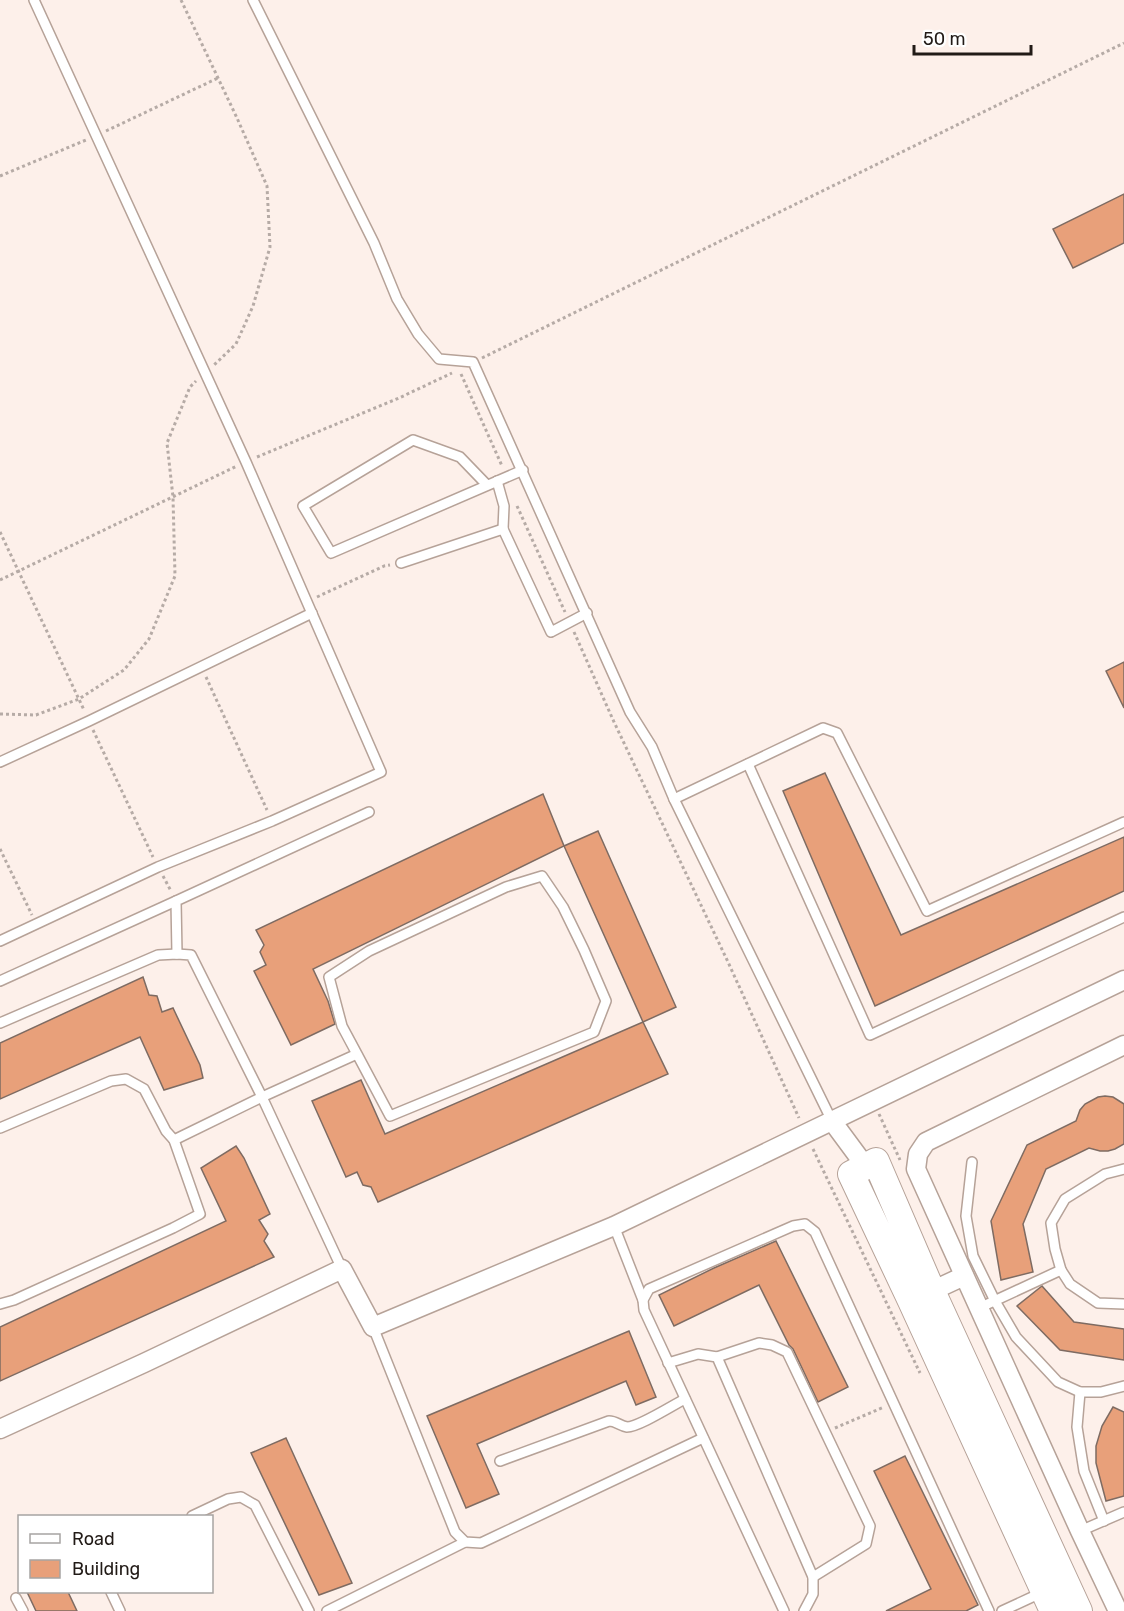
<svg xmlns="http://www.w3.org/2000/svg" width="1124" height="1611" viewBox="0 0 1124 1611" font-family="Rubik,sans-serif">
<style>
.building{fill:#e8a07a;stroke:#7e6b62;stroke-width:1.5}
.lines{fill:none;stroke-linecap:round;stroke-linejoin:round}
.lane-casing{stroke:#b6a298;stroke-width:12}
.street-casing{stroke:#b6a298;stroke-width:21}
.secondary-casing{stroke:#b6a298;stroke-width:28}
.path{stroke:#b6aba6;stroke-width:3;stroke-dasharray:3 3;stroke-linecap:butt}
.lane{stroke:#fff;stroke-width:9}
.street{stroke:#fff;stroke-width:18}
.secondary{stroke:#fff;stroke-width:26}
</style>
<rect width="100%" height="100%" fill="#fdf0ea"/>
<g class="building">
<polygon points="1124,194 1124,243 1073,268 1053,229"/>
<polygon points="1124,662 1124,708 1106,671"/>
<polygon points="825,773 901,935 1124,837 1124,891 875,1006 783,791"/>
<polygon points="543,794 564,846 313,969 328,1001 335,1024 291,1045 254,971 266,965 260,952 264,945 256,930"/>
<polygon points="598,831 676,1007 643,1022 564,846"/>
<polygon points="143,977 149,995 157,996 162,1012 173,1008 200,1065 203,1078 164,1090 140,1037 0,1099 0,1043"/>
<polygon points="643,1022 668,1074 378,1202 371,1187 363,1185 357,1172 346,1177 312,1101 361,1080 385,1134"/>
<polygon points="1105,1096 1113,1097 1124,1104 1124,1144 1115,1149 1108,1151 1100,1151 1089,1148 1046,1169 1023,1224 1033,1272 1001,1280 991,1221 1027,1145 1076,1121 1080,1110 1085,1104 1098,1097"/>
<polygon points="236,1146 244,1158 270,1214 259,1220 268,1234 264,1241 274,1257 0,1381 0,1327 226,1221 201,1168"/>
<polygon points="776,1241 848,1387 818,1402 793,1349 789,1345 759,1285 674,1326 659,1295 714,1268"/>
<polygon points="1042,1286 1074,1322 1124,1329 1124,1360 1060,1350 1017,1306"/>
<polygon points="629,1331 656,1397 636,1405 626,1381 477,1444 499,1494 466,1508 427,1416"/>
<polygon points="1113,1407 1124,1412 1124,1496 1106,1501 1096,1463 1096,1446 1102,1426"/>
<polygon points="286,1438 352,1583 319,1595 251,1453"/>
<polygon points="905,1456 978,1605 966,1611 886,1611 931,1589 874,1471"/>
<polygon points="27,1592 68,1592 77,1611 36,1611"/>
</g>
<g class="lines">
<defs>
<g id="lane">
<polyline points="253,0 374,243 397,299 418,334 439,359 473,362 630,712 652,747 674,799 832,1121"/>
<polyline points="497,481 504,506 503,529"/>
<polyline points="487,485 460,457 413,440 303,506 331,553 523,470"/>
<polyline points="401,563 503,529 551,632 587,613"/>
<polyline points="0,762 89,721 312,613"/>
<polyline points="748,764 870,1035 1124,917"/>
<polyline points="674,799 823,728 837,733 927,911 1124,822"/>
<polyline points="0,941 158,867 272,821 381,772 246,462 34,0"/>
<polyline points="177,954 176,901 369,812"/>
<polyline points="0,981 176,901"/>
<polyline points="0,1023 158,955 177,954 191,955 262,1097 342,1269"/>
<polyline points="0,1128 111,1081 126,1079 144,1089 166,1131 174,1140 200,1214 173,1228 14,1300 0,1304"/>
<polyline points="174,1140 262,1097 357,1054 390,1116 594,1032 606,1001 584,950 563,907 542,876 506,887 369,951 329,977 342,1026 357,1054"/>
<polyline points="972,1162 966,1216 973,1256 995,1301 1016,1337 1058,1382 1080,1392 1101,1392 1124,1386"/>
<polyline points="1124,1169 1105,1174 1065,1199 1051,1223 1055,1249 1061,1270 1070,1284 1098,1303 1124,1304"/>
<polyline points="614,1226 643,1300"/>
<polyline points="979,1308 1061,1270"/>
<polyline points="373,1327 455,1532 465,1542 481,1543 703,1438"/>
<polyline points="717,1357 759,1343 772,1345 787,1352 870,1526 866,1544 813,1577"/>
<polyline points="668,1363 698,1354 717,1357 813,1577 813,1594 804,1611"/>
<polyline points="1080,1392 1077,1427 1084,1471 1104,1521"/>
<path d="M500 1461 609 1421C616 1421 620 1426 627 1427 639 1427 673 1405 685 1399"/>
<polyline points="192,1516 228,1499 241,1497 255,1505 309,1611"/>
<polyline points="1080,1531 1124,1512"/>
<polyline points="111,1592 120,1611"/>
<polyline points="16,1598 23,1611"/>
<polyline points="327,1611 465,1542"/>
<polyline points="784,1611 644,1310 643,1300 649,1289 793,1226 805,1224 815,1232 989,1611"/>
<polyline points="1002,1611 1043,1592"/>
</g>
<g id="street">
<polyline points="832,1121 866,1167"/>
<polyline points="921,1296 964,1276"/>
<polyline points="0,1429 144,1363 342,1269 373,1327 614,1226 1124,980"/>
<polyline points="1118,1611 1080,1531 916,1169 918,1154 926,1142 1124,1045"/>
</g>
<polyline id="secondary" points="1053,1611 911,1301 851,1174 876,1161 932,1291 1079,1611"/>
</defs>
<use href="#lane" class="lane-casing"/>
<use href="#street" class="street-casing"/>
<use href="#secondary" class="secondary-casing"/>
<g class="path">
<polyline points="181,0 237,118 267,186 270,247 253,306 236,344 214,365"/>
<polyline points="106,131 218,78"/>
<polyline points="0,176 86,140"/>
<polyline points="482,358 1124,43"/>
<polyline points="461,374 502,466"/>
<polyline points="257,457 399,398 452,373"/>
<polyline points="517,506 565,612"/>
<polyline points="0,532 84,710"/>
<polyline points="0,580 237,466"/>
<polyline points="317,597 384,566 390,565"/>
<polyline points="574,632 614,722 728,962 799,1118"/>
<polyline points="206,677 267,810"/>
<polyline points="0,714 36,715 79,699 124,670 149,639 175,576 173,497 167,443 190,387 196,381"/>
<polyline points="93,730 153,857"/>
<polyline points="0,849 32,915"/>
<polyline points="163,876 171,891"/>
<polyline points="879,1114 900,1160"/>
<polyline points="813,1149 920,1373"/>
<polyline points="835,1428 884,1407"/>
</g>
<use href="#lane" class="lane"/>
<use href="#street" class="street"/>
<use href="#secondary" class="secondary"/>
</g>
<rect x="18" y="1515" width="195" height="78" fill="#ffffff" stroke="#a7a4a2" stroke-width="1.5"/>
<rect x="30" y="1534" width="30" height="9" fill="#ffffff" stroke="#a7a4a2" stroke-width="1.5"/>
<text x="72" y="1545" font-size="18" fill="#221b17">Road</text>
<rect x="30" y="1560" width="30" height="18" fill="#e8a07a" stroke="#a7a4a2" stroke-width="1.5"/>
<text x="72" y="1575" font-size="18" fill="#221b17">Building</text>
<path d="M914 45v9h117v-9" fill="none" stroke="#221b17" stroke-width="3"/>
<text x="923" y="45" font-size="18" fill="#221b17" stroke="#ffffff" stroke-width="4.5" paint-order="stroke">50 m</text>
</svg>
